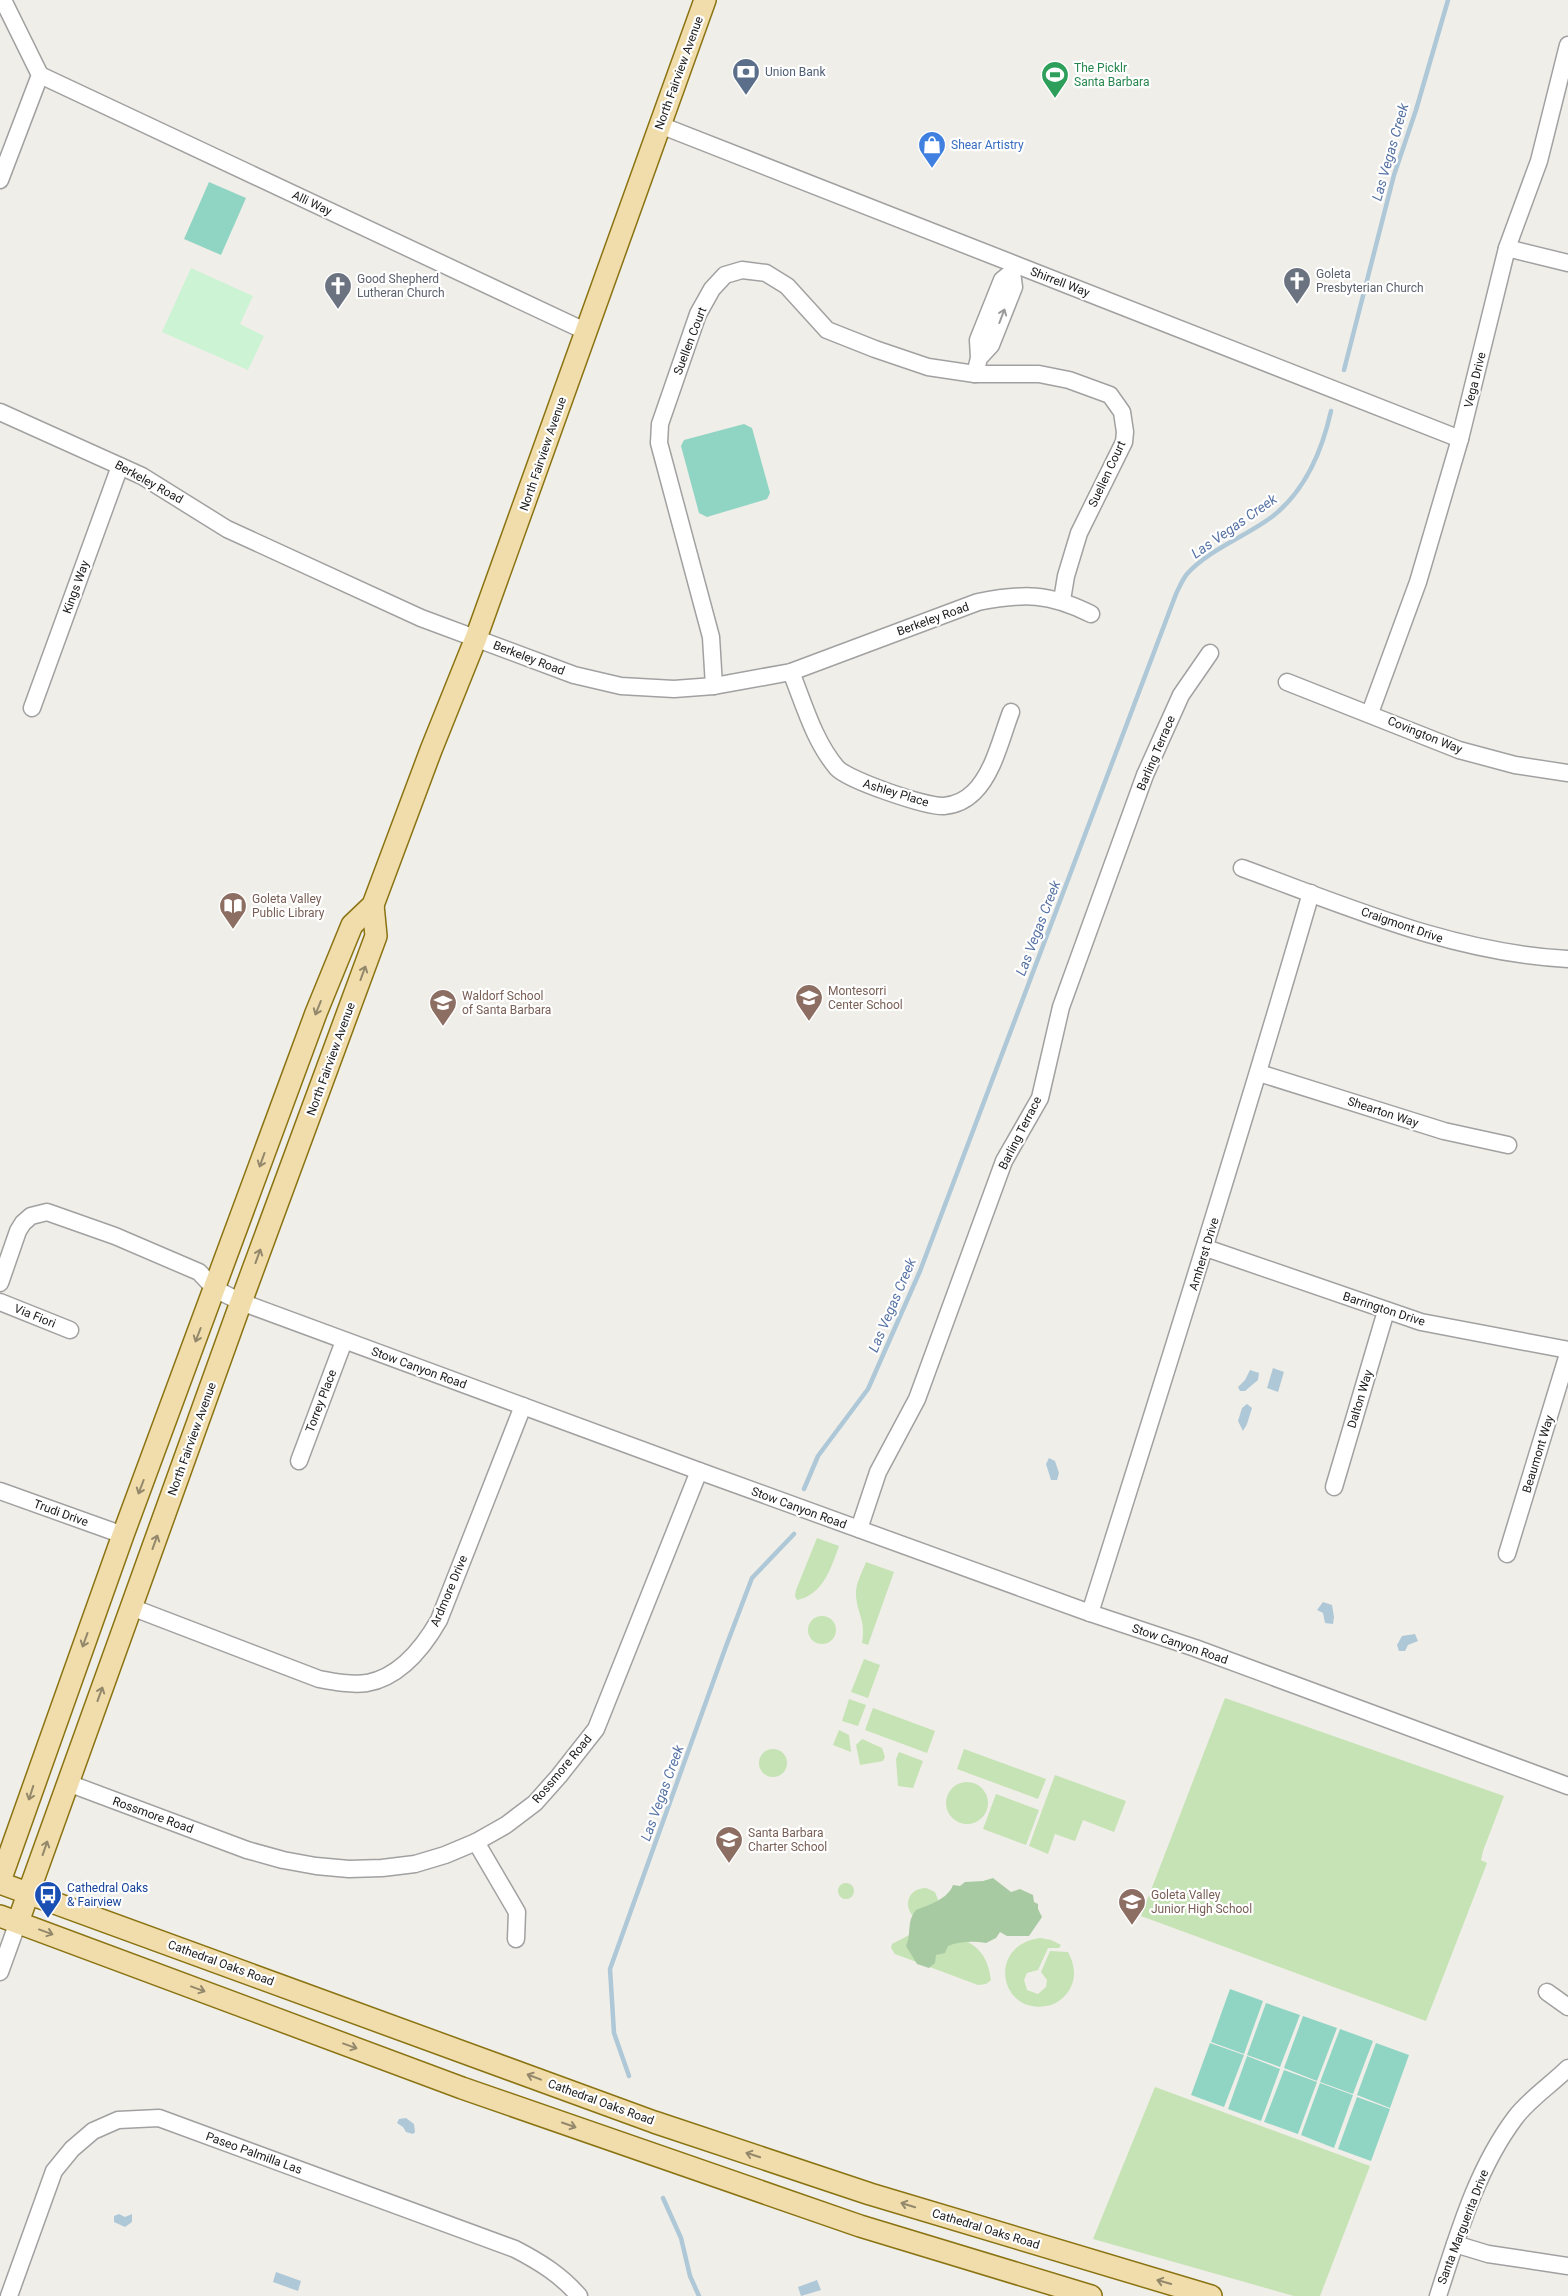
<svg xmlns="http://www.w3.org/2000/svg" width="1568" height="2296" viewBox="0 0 1568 2296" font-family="Roboto,sans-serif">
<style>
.grass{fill:#c5e3b4}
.forest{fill:#a8caa2}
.park{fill:#cbf3d4}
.pitch{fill:#90d5c4}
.water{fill:#aec8d8}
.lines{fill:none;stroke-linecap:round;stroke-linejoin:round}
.stream{stroke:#aec8d8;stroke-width:4.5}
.minor-casing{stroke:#a1a1a1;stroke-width:19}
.major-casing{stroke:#8a7312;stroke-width:24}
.minor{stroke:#fff;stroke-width:16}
.major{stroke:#f1ddab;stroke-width:21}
.oneway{stroke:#9b9b9b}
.oneway2{stroke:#93886c}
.labels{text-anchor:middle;stroke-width:4.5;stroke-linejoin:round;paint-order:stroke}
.leisure-label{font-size:12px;fill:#27864d;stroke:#fff;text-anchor:start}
.service-label{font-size:12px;fill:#4e5e75;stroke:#fff;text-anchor:start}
.street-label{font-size:12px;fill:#202020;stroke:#fff}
.shop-label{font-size:12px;fill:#366cbe;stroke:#fff;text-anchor:start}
.worship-label{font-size:12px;fill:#5b616d;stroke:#fff;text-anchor:start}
.education-label{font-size:12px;fill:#785e54;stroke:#fff;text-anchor:start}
.transit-label{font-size:12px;fill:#164399;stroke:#fff;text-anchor:start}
.water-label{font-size:14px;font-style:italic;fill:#5773a5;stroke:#fff}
</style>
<rect width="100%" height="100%" fill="#f0eee8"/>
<g class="grass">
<path d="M817 1538 839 1546C831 1568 823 1595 797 1600L795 1596 796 1590Z"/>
<path d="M866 1562 894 1572 868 1645 862 1643C866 1621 858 1616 856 1596 855 1584 862 1573 866 1562Z"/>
<circle cx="822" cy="1630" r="14"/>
<polygon points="864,1659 880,1665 868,1698 851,1692"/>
<polygon points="1225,1698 1504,1796 1483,1851 1481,1860 1487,1863 1426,2021 1141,1916"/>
<polygon points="849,1699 866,1705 858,1726 842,1721"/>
<polygon points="873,1708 935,1731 927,1753 865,1730"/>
<polygon points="839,1730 849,1735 851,1752 833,1745"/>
<polygon points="862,1739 882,1748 885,1757 883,1761 860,1765 856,1745"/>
<circle cx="773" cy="1763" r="14"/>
<polygon points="964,1749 1046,1779 1038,1799 957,1769"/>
<polygon points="899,1752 923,1761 913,1788 898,1786 896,1759"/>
<polygon points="1055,1775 1126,1801 1114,1832 1083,1820 1075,1841 1055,1834 1048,1854 1029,1846"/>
<circle cx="967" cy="1803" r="21"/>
<polygon points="996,1794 1039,1810 1026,1845 983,1829"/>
<circle cx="846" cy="1891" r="8"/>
<path d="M926 1888 935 1892 940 1905 912 1915C903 1903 910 1888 926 1888Z"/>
<path d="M915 1932C951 1936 986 1935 991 1980L986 1984 978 1985 895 1954 891 1948 892 1944Z"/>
<path d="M1040 1938 1051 1940 1061 1945 1059 1948H1048L1038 1970 1027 1973 1024 1980 1027 1990 1038 1994 1046 1987 1047 1980 1041 1972 1050 1951 1068 1952C1075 1965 1077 1979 1068 1992 1063 1999 1055 2005 1046 2006 999 2014 987 1945 1040 1938Z"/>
<polygon points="1155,2087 1370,2166 1320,2296 1294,2296 1093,2239"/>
</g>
<path class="forest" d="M993 1878 1011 1892 1020 1889 1033 1895 1034 1902 1038 1904V1909L1042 1917 1029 1936H1007L1000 1932 996 1938 986 1943C974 1941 959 1941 948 1946L945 1953 936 1955 935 1963 929 1968 917 1964 906 1946C912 1933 906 1922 916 1910 929 1905 948 1899 953 1885L960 1886 965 1882 983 1881Z"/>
<polygon class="park" points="191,268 253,296 240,324 264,336 248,370 162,332"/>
<g class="pitch">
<polygon points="209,182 246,198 221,255 184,239"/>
<polygon points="744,424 752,428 770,493 767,499 707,517 699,513 681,446 684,440"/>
<polygon points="1230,1989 1263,2001 1244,2054 1211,2042"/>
<polygon points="1266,2003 1300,2015 1280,2067 1247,2055"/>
<polygon points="1303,2016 1337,2028 1317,2081 1284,2068"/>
<polygon points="1340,2029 1373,2041 1353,2094 1320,2082"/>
<polygon points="1210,2043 1244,2055 1224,2107 1191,2095"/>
<polygon points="1376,2043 1409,2055 1390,2108 1357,2095"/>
<polygon points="1247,2056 1280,2069 1261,2121 1228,2109"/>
<polygon points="1284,2070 1317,2082 1298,2134 1264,2122"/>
<polygon points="1320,2083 1353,2095 1334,2148 1301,2135"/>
<polygon points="1357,2097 1390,2109 1371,2161 1338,2149"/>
</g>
<g class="water">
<polygon points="1273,1368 1284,1372 1278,1392 1267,1388"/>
<polygon points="1250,1370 1259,1373 1258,1380 1245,1391 1240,1391 1238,1387 1245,1380"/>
<polygon points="1247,1404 1252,1408 1247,1424 1243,1431 1238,1421 1242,1408"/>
<polygon points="1049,1458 1055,1461 1059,1473 1057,1480 1051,1480 1046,1464"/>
<polygon points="1323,1602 1332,1605 1334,1617 1333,1624 1325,1623 1323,1613 1317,1610"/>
<polygon points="1415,1634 1418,1641 1408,1645 1405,1651 1399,1651 1397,1645 1402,1636"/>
<polygon points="406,2118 414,2124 415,2132 413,2134 406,2132 403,2127 397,2123 399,2119"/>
<polygon points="119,2214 125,2217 132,2214 132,2222 125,2227 114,2222 114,2216"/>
<polygon points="276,2272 301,2281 298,2291 273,2282"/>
<polygon points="817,2280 821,2290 801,2296 798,2287"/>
</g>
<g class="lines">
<g class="stream">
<polyline points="1344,370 1394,175 1416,110 1448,0"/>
<path d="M804 1489 818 1456 868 1389 920 1271 1176 594C1179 588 1182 580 1187 574 1208 550 1247 536 1273 516 1306 490 1322 451 1331 411"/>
<polyline points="629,2076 614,2033 610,1969 725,1649 752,1578 794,1534"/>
<polyline points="663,2198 681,2238 690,2276 699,2296"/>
</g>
<defs>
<g id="minor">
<polyline points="40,75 585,331"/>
<polyline points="660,125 1460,439"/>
<polyline points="0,180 40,75 3,0"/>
<polyline points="1507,248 1568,263"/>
<polyline points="975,374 979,358 978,340 1002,280 1012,272 1014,287 991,345 979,358"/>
<path d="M0 412 142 476 227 529 421 618 574 675 621 686 674 689 714 686 791 672 978 602C1024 593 1049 593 1091 614"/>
<path d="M791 672C804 704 814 741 837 768 848 780 926 807 944 806 955 805 966 800 974 792 994 772 1001 738 1011 712"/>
<polyline points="1287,682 1459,750 1515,765 1568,773"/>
<polyline points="714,686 711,637 659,443 660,424 698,314 712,289 725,275 742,270 766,273 787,286 827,330 875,349 928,367 975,374 1039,374 1069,380 1110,395 1122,412 1125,432 1124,442 1079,533 1066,576 1062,600"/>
<polyline points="32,708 120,466"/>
<polyline points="1370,713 1418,582 1460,439 1507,248 1539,161 1568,45"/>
<path d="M1242 868C1349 907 1453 953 1568 959"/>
<polyline points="1259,1073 1444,1131 1508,1145"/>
<polyline points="1206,1248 1421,1322 1568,1350"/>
<polyline points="0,1283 18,1231 23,1223 31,1216 47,1212 115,1236 199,1272 215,1289 241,1302 699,1471 1090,1613 1195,1648 1568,1786"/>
<polyline points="0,1302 70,1330"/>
<polyline points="299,1461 344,1341"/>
<polyline points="1334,1487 1386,1311"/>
<polyline points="0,1491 123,1535"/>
<polyline points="859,1529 878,1472 917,1399 1004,1161 1040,1098 1061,1007 1145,775 1181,695 1210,653"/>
<polyline points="1507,1554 1568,1354"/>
<path d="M131 1607 319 1679C335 1682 351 1685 367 1683 400 1677 423 1648 439 1620L523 1406"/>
<path d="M1090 1613C1166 1373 1241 1134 1311 893"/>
<polyline points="68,1783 247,1850 283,1860 316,1866 349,1869 382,1868 415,1864 445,1855 476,1842 506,1825 535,1803 559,1776 596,1729 699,1471"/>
<polyline points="476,1842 517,1912 516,1939"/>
<polyline points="0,1972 18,1922"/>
<polyline points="1547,1992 1568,2007"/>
<polyline points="1455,2244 1488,2254 1568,2266"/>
<path d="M9 2296 54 2171 72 2149 93 2131 118 2120 159 2118 515 2249C540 2262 561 2275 579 2296"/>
<path d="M1438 2296C1458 2235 1476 2170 1515 2118 1528 2100 1552 2084 1568 2068"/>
</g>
<g id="major">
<polyline points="0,1881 123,1535 316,1013 352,925 373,905 431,750 476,638 705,0"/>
<polyline points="0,1883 654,2122 870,2194 1211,2296"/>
<polyline points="0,1916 462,2088 860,2226 1091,2296"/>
<polyline points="18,1922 241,1302 376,936 373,905"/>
</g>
</defs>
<use href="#minor" class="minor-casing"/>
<use href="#major" class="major-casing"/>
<use href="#minor" class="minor"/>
<use href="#major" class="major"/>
</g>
<defs><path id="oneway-shaft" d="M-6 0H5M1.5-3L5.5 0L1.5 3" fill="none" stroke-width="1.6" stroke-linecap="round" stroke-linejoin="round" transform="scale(1.25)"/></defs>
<use class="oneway" href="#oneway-shaft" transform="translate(1002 316) rotate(-69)"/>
<g class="oneway2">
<use href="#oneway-shaft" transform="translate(363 973) rotate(-70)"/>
<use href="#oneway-shaft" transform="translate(318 1008) rotate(112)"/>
<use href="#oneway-shaft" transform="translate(262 1160) rotate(110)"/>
<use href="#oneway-shaft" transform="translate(258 1256) rotate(-70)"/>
<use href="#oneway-shaft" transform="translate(198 1335) rotate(111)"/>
<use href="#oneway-shaft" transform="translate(141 1487) rotate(111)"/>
<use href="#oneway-shaft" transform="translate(155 1542) rotate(-70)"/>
<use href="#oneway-shaft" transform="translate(85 1640) rotate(110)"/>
<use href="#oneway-shaft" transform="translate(100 1694) rotate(-70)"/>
<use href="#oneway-shaft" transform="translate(31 1793) rotate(108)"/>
<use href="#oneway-shaft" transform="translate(45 1848) rotate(-71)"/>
<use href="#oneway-shaft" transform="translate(46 1932) rotate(20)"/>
<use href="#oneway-shaft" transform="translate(198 1989) rotate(20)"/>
<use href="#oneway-shaft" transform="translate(350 2046) rotate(20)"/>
<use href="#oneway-shaft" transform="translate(534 2077) rotate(-159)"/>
<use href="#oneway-shaft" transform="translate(569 2125) rotate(19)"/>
<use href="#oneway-shaft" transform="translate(753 2155) rotate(-162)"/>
<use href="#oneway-shaft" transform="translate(908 2205) rotate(-163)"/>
<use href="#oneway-shaft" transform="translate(1164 2282) rotate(-164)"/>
</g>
<defs>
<symbol id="bank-pin" viewBox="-11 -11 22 30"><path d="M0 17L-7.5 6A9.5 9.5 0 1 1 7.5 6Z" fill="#5c6f8a" stroke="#fff"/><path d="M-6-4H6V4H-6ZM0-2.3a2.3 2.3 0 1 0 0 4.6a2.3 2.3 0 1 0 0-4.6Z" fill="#fff"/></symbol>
<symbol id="stadium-pin" viewBox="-11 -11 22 30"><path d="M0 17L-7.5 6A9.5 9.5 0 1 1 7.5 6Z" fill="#2e9e5b" stroke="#fff"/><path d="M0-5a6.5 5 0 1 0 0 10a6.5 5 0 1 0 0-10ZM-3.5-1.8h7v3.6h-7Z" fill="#fff"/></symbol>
<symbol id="shop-pin" viewBox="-11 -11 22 30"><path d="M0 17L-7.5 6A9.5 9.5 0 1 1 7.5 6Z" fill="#3f7fe0" stroke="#fff"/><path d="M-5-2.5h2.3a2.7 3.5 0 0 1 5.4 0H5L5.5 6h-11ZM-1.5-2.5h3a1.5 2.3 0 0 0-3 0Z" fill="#fff"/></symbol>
<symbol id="church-pin" viewBox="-11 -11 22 30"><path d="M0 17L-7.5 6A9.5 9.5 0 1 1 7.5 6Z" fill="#6b7280" stroke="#fff"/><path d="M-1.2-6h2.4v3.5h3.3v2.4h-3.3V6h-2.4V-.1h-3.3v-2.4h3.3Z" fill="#fff"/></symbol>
<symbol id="library-pin" viewBox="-11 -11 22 30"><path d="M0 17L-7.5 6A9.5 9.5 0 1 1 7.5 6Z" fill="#8d6e63" stroke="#fff"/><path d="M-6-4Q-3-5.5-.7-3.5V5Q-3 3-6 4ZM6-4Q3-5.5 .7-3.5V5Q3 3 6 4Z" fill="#fff"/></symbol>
<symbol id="school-pin" viewBox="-11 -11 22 30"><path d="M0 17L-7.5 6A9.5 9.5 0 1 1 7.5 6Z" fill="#8d6e63" stroke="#fff"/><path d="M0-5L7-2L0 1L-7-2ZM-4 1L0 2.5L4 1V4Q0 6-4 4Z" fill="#fff"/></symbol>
<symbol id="bus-pin" viewBox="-11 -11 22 30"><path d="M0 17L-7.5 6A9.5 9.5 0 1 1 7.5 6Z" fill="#1a4fb4" stroke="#fff"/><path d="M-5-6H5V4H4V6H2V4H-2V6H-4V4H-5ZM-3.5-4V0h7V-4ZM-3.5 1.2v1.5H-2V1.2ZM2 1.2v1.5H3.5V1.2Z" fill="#fff"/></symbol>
</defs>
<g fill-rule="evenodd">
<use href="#bank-pin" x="730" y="56" width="32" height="43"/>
<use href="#stadium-pin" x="1039" y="59" width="32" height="43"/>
<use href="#shop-pin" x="916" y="129" width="32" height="43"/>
<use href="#church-pin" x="1281" y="265" width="32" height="43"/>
<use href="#church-pin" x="322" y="270" width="32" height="43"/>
<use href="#library-pin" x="217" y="890" width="32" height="43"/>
<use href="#school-pin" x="793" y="982" width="32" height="43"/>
<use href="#school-pin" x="427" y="987" width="32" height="43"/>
<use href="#school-pin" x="713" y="1824" width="32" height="43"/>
<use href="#bus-pin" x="32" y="1879" width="32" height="43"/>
<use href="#school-pin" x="1116" y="1886" width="32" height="43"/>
</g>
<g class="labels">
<g class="leisure-label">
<text x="1074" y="72">The Picklr<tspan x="1074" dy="14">Santa Barbara</tspan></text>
</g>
<g class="service-label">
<text x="765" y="76">Union Bank</text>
</g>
<g class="street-label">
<text transform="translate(679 73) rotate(-70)" y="4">North Fairview Avenue</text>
<text transform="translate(312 203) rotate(25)" y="4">Alli Way</text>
<text transform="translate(1060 282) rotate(21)" y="4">Shirrell Way</text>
<text transform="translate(690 341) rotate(-69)" y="4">Suellen Court</text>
<text transform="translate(1475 380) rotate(-76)" y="4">Vega Drive</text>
<text transform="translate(543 454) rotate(-71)" y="4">North Fairview Avenue</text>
<text transform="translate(1107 474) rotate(-65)" y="4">Suellen Court</text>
<text transform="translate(149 482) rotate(29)" y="4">Berkeley Road</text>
<text transform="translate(76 587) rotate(-70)" y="4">Kings Way</text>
<text transform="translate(933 619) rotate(-20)" y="4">Berkeley Road</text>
<text transform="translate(529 658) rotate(21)" y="4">Berkeley Road</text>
<text transform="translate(1425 735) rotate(22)" y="4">Covington Way</text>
<text transform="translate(1156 753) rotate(-67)" y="4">Barling Terrace</text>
<text transform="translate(896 793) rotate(17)" y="4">Ashley Place</text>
<text transform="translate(1402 925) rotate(19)" y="4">Craigmont Drive</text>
<text transform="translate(331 1059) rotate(-70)" y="4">North Fairview Avenue</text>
<text transform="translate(1383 1112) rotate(18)" y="4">Shearton Way</text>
<text transform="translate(1020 1133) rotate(-63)" y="4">Barling Terrace</text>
<text transform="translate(1204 1254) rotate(-73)" y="4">Amherst Drive</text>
<text transform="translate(1384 1309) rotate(18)" y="4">Barrington Drive</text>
<text transform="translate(35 1316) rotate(22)" y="4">Via Fiori</text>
<text transform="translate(419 1368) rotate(20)" y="4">Stow Canyon Road</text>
<text transform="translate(1360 1399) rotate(-73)" y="4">Dalton Way</text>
<text transform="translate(321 1401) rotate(-69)" y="4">Torrey Place</text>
<text transform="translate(192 1439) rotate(-70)" y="4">North Fairview Avenue</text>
<text transform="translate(1538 1454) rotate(-73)" y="4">Beaumont Way</text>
<text transform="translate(799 1508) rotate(20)" y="4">Stow Canyon Road</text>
<text transform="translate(61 1513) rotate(20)" y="4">Trudi Drive</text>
<text transform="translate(449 1591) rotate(-67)" y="4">Ardmore Drive</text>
<text transform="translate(1180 1644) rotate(19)" y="4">Stow Canyon Road</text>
<text transform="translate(562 1769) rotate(-50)" y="4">Rossmore Road</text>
<text transform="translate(153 1815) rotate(20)" y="4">Rossmore Road</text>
<text transform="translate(221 1963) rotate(20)" y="4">Cathedral Oaks Road</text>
<text transform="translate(601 2102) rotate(20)" y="4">Cathedral Oaks Road</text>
<text transform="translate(254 2153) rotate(20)" y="4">Paseo Palmilla Las</text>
<text transform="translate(1463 2227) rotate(-69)" y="4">Santa Marguerita Drive</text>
<text transform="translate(986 2229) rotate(17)" y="4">Cathedral Oaks Road</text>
</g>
<g class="shop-label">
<text x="951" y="149">Shear Artistry</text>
</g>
<g class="worship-label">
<text x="1316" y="278">Goleta<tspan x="1316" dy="14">Presbyterian Church</tspan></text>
<text x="357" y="283">Good Shepherd<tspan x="357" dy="14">Lutheran Church</tspan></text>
</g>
<g class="education-label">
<text x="252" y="903">Goleta Valley<tspan x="252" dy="14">Public Library</tspan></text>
<text x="828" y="995">Montesorri<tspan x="828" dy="14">Center School</tspan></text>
<text x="462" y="1000">Waldorf School<tspan x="462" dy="14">of Santa Barbara</tspan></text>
<text x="748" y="1837">Santa Barbara<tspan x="748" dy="14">Charter School</tspan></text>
<text x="1151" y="1899">Goleta Valley<tspan x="1151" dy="14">Junior High School</tspan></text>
</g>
<g class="transit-label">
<text x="67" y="1892">Cathedral Oaks<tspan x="67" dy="14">&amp; Fairview</tspan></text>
</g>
<g class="water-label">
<text transform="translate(1390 152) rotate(-74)" y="5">Las Vegas Creek</text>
<text transform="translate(1234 526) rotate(-35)" y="5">Las Vegas Creek</text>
<text transform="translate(1038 928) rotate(-69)" y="5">Las Vegas Creek</text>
<text transform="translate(892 1305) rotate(-67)" y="5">Las Vegas Creek</text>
<text transform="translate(662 1793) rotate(-70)" y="5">Las Vegas Creek</text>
</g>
</g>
</svg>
